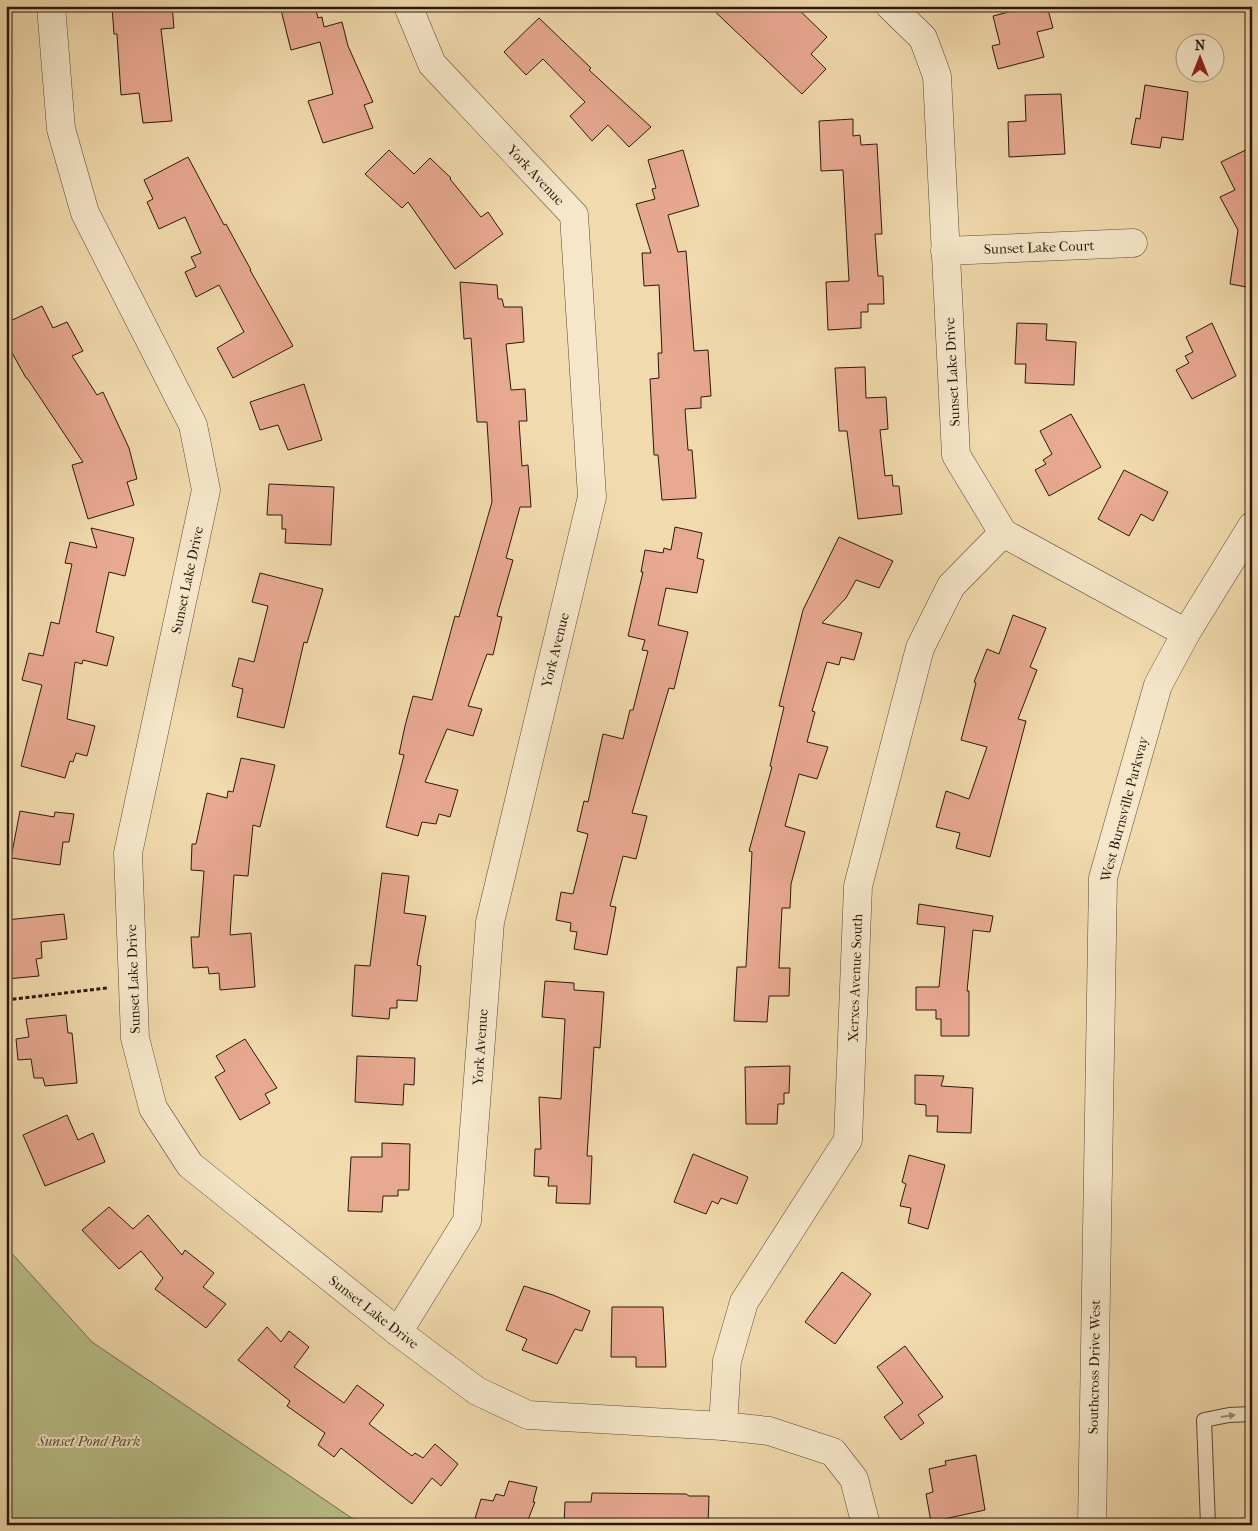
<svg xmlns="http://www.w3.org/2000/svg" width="1258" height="1531" viewBox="0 0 1258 1531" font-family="'IM FELL French Canon',serif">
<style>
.green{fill:#b9c08a;stroke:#726c4c}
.building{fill:#e8a991;stroke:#2b180e}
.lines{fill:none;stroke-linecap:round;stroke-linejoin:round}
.service-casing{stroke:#5c4836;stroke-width:16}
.minor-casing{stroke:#5c4836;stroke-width:29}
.tertiary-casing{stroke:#5c4836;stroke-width:29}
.path{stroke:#2b180e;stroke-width:3;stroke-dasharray:4 2.5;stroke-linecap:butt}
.service{stroke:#f6e7ca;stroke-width:14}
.minor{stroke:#f6e7ca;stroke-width:28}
.tertiary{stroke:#f6e7ca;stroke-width:28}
.oneway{fill:#9b8a75}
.labels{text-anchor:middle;stroke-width:4;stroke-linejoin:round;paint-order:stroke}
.street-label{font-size:14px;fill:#2b180e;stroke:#f6e7ca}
.park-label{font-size:14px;font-style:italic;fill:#564a33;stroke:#f6e7ca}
</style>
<rect width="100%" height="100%" fill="#f1daad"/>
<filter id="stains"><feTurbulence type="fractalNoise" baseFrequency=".004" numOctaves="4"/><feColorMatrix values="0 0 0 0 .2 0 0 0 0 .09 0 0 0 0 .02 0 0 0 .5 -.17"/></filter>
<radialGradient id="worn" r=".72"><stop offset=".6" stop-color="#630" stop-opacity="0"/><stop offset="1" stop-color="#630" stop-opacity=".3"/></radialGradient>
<polygon class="green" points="6,1247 92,1342 362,1525 6,1525"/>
<g class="building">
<polygon points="112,6 172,6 174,28 161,29 172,121 143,123 139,93 121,95 117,34 114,34"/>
<polygon points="280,6 315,6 318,18 322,17 324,27 342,22 348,46 373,102 364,105 373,128 323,143 308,101 333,94 320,42 291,50"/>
<polygon points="709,6 795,6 827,37 811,54 826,69 802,94"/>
<polygon points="1032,6 1047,6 1053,28 1037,32 1044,57 998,69 992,46 1000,44 993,16"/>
<polygon points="539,18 591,68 589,70 651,127 629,147 608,125 592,141 570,116 585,102 543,59 526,75 504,52"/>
<polygon points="1145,85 1188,92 1183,140 1162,137 1160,148 1131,144 1136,118 1140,119"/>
<polygon points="1061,94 1065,154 1009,157 1008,122 1026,121 1025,95"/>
<polygon points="853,119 853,136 860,135 861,145 877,144 882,234 875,234 878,276 883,276 884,304 868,304 868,312 861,312 861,328 828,330 826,282 849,281 843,170 821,171 819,121"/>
<polygon points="1252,147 1252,288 1230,284 1238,230 1220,197 1235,190 1221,162"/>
<polygon points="389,150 414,174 430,158 451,178 450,179 481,217 488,212 503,234 455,269 408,202 402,208 365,174"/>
<polygon points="683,150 699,206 668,215 678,252 686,251 694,351 708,350 711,396 701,397 701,408 685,409 688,450 692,450 696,498 662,500 658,455 654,455 650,379 659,378 658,353 662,353 659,285 644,286 642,253 651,253 636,204 655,199 652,189 656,188 648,160"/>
<polygon points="188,157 224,225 226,224 251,270 250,270 293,346 233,378 217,348 244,332 219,285 196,297 185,272 196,267 191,257 201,253 185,217 159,229 147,202 153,199 144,180"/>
<polygon points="460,282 497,285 498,299 502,299 504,307 522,307 524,342 506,344 511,390 525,389 527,421 519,421 522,466 528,465 531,507 520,507 506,558 513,560 497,616 502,617 493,655 487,654 468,706 482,709 473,736 447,729 425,782 458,790 450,817 439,814 436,824 422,822 418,836 386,827 404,755 399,754 405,726 413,696 432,700 455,616 459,617 492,502 487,422 477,422 471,338 464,339"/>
<polygon points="42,306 53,328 67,322 83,351 72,356 97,395 103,392 129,448 137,479 127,482 134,505 88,519 72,465 83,462 27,378 26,378 6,342 6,323"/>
<polygon points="1017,323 1047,324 1046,340 1076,342 1074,385 1025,383 1026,364 1015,364"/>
<polygon points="1212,323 1236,376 1192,399 1176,370 1189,363 1185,356 1193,352 1186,337"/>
<polygon points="865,367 866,398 886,397 888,429 880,430 885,476 892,475 893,486 899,486 902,514 858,519 847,431 839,431 835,368"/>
<polygon points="304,384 322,440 288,450 278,425 260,430 250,402"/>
<polygon points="1071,414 1101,467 1049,496 1035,470 1046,464 1043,460 1052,454 1040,431"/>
<polygon points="1124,470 1168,492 1153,521 1141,514 1129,536 1098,519"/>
<polygon points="269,484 334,487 331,545 285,543 286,529 282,529 282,515 267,515"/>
<polygon points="675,527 702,533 697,558 704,560 697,593 666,588 658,625 688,632 674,689 669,688 632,813 647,816 636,859 623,856 610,906 616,907 607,955 574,949 577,932 570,931 571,923 556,920 561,892 573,894 588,834 577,831 584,801 588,802 603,734 623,739 630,710 633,710 648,651 642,650 645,640 628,636 643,572 641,572 645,550 663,553 664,548 671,550"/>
<polygon points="91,528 134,538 125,576 109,572 96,632 114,637 107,666 83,660 82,664 75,662 67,719 95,726 87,756 76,753 73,762 70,761 65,778 21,766 42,685 22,680 29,653 43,656 51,622 59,624 72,564 65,563 70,542 97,548"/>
<polygon points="839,537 893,561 879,588 856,580 846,598 822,623 862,633 854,660 841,657 839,665 827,662 812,711 815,712 807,742 828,747 817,779 799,774 785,826 805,832 791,884 790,908 782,908 779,968 790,968 789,996 769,996 767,1022 734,1021 737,967 746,967 752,852 749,851 772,767 770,766 784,707 779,706 803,610"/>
<polygon points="260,573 323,589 307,643 304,642 284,728 237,717 243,689 232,686 239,658 254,662 268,606 252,602"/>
<polygon points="1013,615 1046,628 1030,667 1037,670 1018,719 1026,721 990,857 956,848 960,833 936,827 946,791 969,799 987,747 961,740 976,683 974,682 987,649 999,654"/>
<polygon points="241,758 275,765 260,827 253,825 248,876 234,875 230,935 251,933 255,987 220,990 219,973 209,974 208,967 193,968 191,937 199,937 204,871 191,870 192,844 196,844 207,793 227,798 228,791 233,792"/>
<polygon points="20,811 54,817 55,812 74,814 69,842 63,842 60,865 11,858"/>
<polygon points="382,873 409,876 404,913 426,916 417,965 421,966 417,1001 397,1000 397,1008 390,1008 389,1019 352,1016 355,965 370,966"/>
<polygon points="919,904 993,916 990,932 973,930 967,991 969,991 969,1036 941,1036 941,1019 936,1019 936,1010 916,1010 916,987 939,987 945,927 917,924"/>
<polygon points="64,914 67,939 41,942 42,958 36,959 39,976 6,979 6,920"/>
<polygon points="545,981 574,983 574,990 604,992 600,1048 594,1047 587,1156 592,1156 590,1204 556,1203 557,1186 548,1186 549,1177 534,1176 535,1149 541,1149 539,1097 561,1099 565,1019 542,1017"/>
<polygon points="66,1015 68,1033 72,1033 77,1083 45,1086 43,1078 34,1078 31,1059 18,1060 16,1039 29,1037 26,1019"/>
<polygon points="245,1039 277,1088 265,1094 270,1103 240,1120 215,1077 225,1071 216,1056"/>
<polygon points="357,1056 415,1058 414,1085 404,1084 403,1105 355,1102"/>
<polygon points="790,1066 789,1093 784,1093 784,1104 778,1104 777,1124 746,1124 745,1067"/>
<polygon points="915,1075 944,1076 941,1086 973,1088 971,1133 937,1132 938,1116 926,1116 926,1105 915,1104"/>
<polygon points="67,1115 78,1140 93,1133 105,1162 45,1186 23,1135"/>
<polygon points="382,1143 410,1144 409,1190 398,1190 398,1196 383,1196 382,1212 348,1211 351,1157 382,1157"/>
<polygon points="693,1154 748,1177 737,1204 721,1198 718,1204 712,1201 706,1214 674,1202"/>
<polygon points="909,1155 945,1165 928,1229 908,1223 911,1208 900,1206 906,1184 902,1182"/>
<polygon points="109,1207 133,1229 148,1215 182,1255 185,1250 214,1273 203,1287 226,1304 206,1328 155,1289 163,1278 141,1251 119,1269 82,1230"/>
<polygon points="842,1272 871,1294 835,1344 805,1322"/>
<polygon points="524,1286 553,1295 590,1311 582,1331 575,1329 557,1364 522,1350 527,1339 506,1330"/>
<polygon points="612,1307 663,1307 666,1367 636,1367 636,1357 611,1357"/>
<polygon points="267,1327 281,1342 289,1331 309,1347 294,1367 344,1403 357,1385 384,1405 369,1424 412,1456 415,1453 423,1458 435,1444 458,1464 441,1486 432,1478 412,1504 341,1448 334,1457 318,1445 325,1433 287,1406 290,1401 238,1360"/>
<polygon points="905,1346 943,1397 918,1415 924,1423 901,1440 884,1417 903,1403 877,1367"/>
<polygon points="976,1455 985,1510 931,1522 926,1494 933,1492 929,1469 946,1465 945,1461"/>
<polygon points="509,1481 537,1487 533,1502 535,1502 526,1525 473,1525 481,1499 493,1501 496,1494 504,1496"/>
<polygon points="592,1493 686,1494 689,1496 709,1496 708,1525 564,1525 565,1502 591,1502"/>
</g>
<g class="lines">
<defs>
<polyline id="service" points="1208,1525 1204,1420 1229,1415 1252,1414"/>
<g id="minor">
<polyline points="51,6 61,129 85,213 193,425 206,490 128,853 135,1038 153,1108 190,1165 398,1332 477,1391 528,1415 723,1426 769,1431 833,1452 854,1479 866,1525"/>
<polyline points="890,6 923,38 937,76 956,455 1003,533 1186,633"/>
<polyline points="945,251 1133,243"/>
<polyline points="398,1332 467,1221 490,922 592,497 574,215 432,64 408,6"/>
<polyline points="723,1426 727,1361 744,1302 848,1140 858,886 920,648 951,586 1003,533"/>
</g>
<polyline id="tertiary" points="1092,1525 1103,878 1158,685 1186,633 1252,526"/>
</defs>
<use href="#service" class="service-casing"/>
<use href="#minor" class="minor-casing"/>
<use href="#tertiary" class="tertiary-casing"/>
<polyline class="path" points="6,1000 107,988"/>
<use href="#service" class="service"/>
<use href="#minor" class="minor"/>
<use href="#tertiary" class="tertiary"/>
</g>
<defs><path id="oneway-solid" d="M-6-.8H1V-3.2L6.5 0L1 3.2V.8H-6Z" transform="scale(1.25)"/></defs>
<use class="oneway" href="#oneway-solid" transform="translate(1228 1416) rotate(-8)"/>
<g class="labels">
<g class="street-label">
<text transform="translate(536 175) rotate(47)" y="5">York Avenue</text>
<text transform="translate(1039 247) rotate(-2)" y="5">Sunset Lake Court</text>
<text transform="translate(952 372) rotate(-93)" y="5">Sunset Lake Drive</text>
<text transform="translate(187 580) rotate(-78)" y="5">Sunset Lake Drive</text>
<text transform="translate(555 650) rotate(-76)" y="5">York Avenue</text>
<text transform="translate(1124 809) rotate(-75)" y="5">West Burnsville Parkway</text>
<text transform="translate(855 978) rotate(-88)" y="5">Xerxes Avenue South</text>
<text transform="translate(133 979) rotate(-92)" y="5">Sunset Lake Drive</text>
<text transform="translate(480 1047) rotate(-86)" y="5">York Avenue</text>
<text transform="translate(374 1312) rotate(38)" y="5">Sunset Lake Drive</text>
<text transform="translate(1094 1367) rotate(-89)" y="5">Southcross Drive West</text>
</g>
<g class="park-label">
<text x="89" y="1446">Sunset Pond Park</text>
</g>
</g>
<rect width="1258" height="1531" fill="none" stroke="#f1daad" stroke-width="25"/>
<rect x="8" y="8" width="1243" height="1516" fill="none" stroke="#2b180e" stroke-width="2.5"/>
<rect x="12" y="12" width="1233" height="1506" fill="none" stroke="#2b180e"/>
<g transform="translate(1200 58)"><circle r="24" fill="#f6e7ca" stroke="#a5947f"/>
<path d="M0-4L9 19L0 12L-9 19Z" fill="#8f2418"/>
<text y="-8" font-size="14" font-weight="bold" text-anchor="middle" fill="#2b180e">N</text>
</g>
<rect width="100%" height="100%" filter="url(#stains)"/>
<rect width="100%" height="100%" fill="url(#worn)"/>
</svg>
